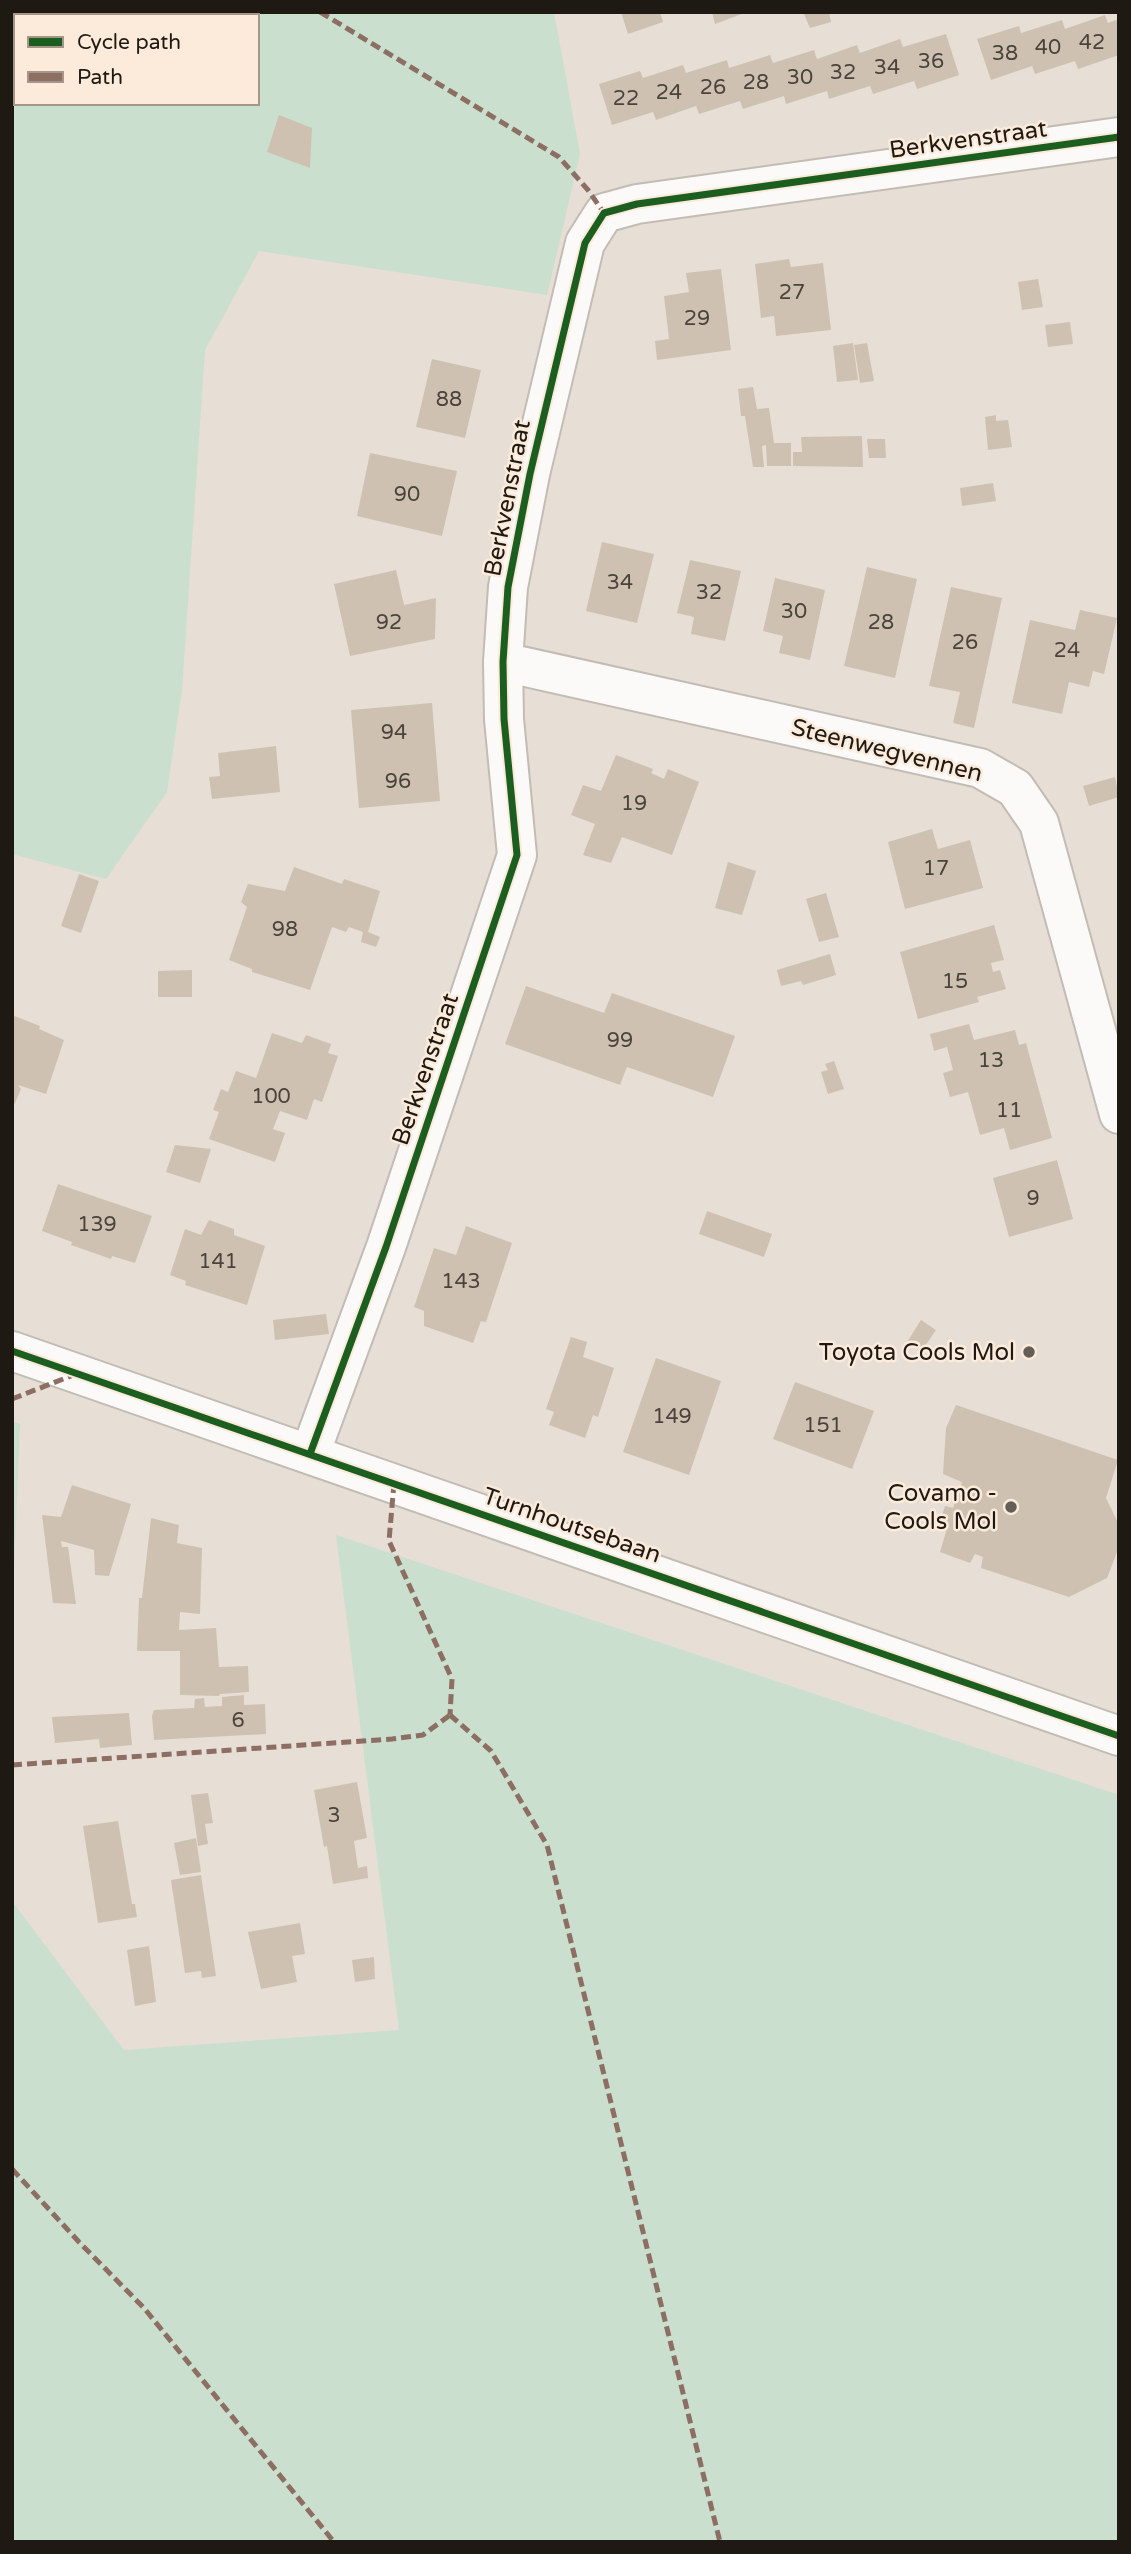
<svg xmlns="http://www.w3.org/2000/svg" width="1131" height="2554" viewBox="0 0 1131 2554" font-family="'Varela Round',sans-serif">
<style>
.green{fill:#cadfcd;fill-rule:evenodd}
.building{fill:#cfc1b2}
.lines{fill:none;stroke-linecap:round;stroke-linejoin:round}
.street-casing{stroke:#c3bcb4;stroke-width:42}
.primary-casing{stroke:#c3bcb4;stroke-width:42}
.street{stroke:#fbfaf9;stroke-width:38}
.primary{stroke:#fbfaf9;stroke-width:38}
.quiet{stroke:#8d6e63;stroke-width:5;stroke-dasharray:10 5;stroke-linecap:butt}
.cycleway-casing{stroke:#fcebda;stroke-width:11}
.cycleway{stroke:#1b5e20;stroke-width:7}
.poi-dot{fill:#655e57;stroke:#fcebda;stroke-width:2.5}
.labels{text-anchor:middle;stroke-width:5;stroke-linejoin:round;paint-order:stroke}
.number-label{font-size:21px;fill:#4b433b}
.street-label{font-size:24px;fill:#1f1913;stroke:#fcebda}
.poi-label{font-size:24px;fill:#1f1913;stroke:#fcebda;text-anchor:end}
</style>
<rect width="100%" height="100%" fill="#e7ded5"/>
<g class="green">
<path d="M12 12H554L580 154 547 295 259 251 205 350 182 690 167 792 106 879 12 854ZM16 16H257V103H16Z"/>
<polygon points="12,1421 20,1424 12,1618"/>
<polygon points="336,1535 1119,1795 1119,2542 12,2542 12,1901 124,2050 399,2030"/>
</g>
<g class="building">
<polygon points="621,12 660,12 663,22 628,34"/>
<polygon points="712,12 747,12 715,24"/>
<polygon points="803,12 829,12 831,22 810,28"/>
<polygon points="1105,15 1108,23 1119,19 1119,55 1078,69 1075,61 1035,74 1032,66 991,80 977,39 1019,26 1021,33 1062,20 1065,29"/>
<polygon points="946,34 959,75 917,89 914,81 873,94 870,86 829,99 827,91 786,104 784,96 743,109 740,101 699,114 696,106 656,120 653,112 612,125 599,84 640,71 643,78 683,65 686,73 727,60 729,68 770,55 773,63 814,50 817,59 857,45 860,53 900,39 903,47"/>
<polygon points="279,115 312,128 310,168 267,152"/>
<polygon points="789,259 791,267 823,263 831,330 776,336 774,316 761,318 755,264"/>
<polygon points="721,269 731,350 657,360 655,341 669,339 664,296 689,292 686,273"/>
<polygon points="1038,279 1043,307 1022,310 1018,282"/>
<polygon points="1070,322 1073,344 1048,347 1045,325"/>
<polygon points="853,343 858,380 837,382 833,346"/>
<polygon points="867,343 874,381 860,383 854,345"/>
<polygon points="432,359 481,370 465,438 416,427"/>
<polygon points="753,387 757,409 769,408 774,443 791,443 791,466 767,466 766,445 762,446 764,467 753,467 745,416 741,416 738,389"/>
<polygon points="996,415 996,421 1008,420 1012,447 988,450 985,417"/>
<polygon points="862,436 863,467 793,466 793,452 802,452 801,437"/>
<polygon points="867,439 885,439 886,458 869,458"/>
<polygon points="370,453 457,471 442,536 357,516"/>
<polygon points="993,483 996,501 962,506 960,488"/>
<polygon points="602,542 654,554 637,623 586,611"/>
<polygon points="690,560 741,571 725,641 691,634 694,617 677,613"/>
<polygon points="867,567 917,579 895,678 844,666"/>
<polygon points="396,570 404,605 436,598 435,639 350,656 334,584"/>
<polygon points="775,578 825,590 810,660 779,653 783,636 763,631"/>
<polygon points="951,587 1002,598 974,728 953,723 960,692 929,686"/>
<polygon points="1080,610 1117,618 1104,674 1093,671 1089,687 1069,682 1062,714 1012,703 1030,620 1075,630"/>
<polygon points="432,703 440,801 359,808 351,710"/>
<polygon points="276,746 280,792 212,799 209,777 220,776 218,753"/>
<polygon points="616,755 653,769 651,773 664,779 668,769 699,782 672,855 622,837 611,863 583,855 595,824 571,815 583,785 601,791"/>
<polygon points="1115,777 1119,797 1089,806 1083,786"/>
<polygon points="932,829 938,849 970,840 983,888 905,909 888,842"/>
<polygon points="728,862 756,871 742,915 715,908"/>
<polygon points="294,867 342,884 344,879 380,891 368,932 380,937 376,947 361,942 363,932 349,927 346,932 332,927 310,990 252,972 252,969 229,960 247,907 241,902 248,884 285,891"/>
<polygon points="79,874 99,881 81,933 61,926"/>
<polygon points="826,893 839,937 819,942 806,899"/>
<polygon points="994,925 1004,960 991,963 993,972 1000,970 1006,989 977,997 979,1002 918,1019 900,952"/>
<polygon points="830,954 836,975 803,985 801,981 781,986 777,970"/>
<polygon points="192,970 192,997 158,997 158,971"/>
<polygon points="526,986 604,1013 612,993 735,1036 713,1097 627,1067 620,1085 505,1044"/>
<polygon points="12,1015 40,1026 39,1029 64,1040 46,1094 18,1085 21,1089 14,1105 12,1105"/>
<polygon points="969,1024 974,1040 1015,1030 1019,1045 1026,1043 1052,1138 1010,1150 1004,1128 980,1135 968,1092 950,1097 943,1073 953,1070 947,1047 934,1051 930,1034"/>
<polygon points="272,1033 302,1043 306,1035 331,1044 328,1053 338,1056 322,1102 314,1099 307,1120 280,1111 273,1129 285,1133 275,1162 209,1139 219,1112 213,1110 221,1089 228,1092 236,1071 256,1078"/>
<polygon points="834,1061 844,1089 828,1094 821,1072 828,1070 825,1064"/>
<polygon points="175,1145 211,1149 200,1183 166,1172"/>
<polygon points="1057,1160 1073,1219 1009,1237 993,1178"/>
<polygon points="58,1184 152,1216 135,1263 112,1256 111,1259 71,1245 72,1242 42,1231"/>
<polygon points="707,1211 772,1234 764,1257 699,1234"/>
<polygon points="209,1220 234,1229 234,1235 265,1246 247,1305 185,1285 186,1281 170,1275 185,1229 201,1235"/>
<polygon points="466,1226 512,1243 486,1322 481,1321 473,1343 424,1326 424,1311 414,1307 434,1248 456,1255"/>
<polygon points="326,1314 329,1334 275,1340 273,1320"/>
<polygon points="921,1320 936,1330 921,1352 907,1342"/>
<polygon points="571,1337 587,1342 583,1357 614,1368 598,1417 593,1415 585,1438 549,1425 554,1412 546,1409"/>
<polygon points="656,1358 721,1381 689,1475 623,1452"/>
<polygon points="795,1382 874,1411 852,1469 773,1439"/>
<polygon points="956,1405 1118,1460 1106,1498 1119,1525 1119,1547 1107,1578 1069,1597 981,1568 983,1557 975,1554 970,1563 940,1552 948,1525 940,1521 945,1506 953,1508 962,1482 943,1474 946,1428"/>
<polygon points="72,1485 131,1504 109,1576 95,1575 94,1550 61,1541 62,1547 68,1547 76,1604 53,1603 42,1515 61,1517"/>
<polygon points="151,1518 179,1525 177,1543 202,1548 200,1614 180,1612 179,1630 216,1628 219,1667 248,1666 249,1692 220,1694 219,1696 180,1695 180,1651 137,1651 139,1598 142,1598"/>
<polygon points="244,1695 244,1705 265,1704 266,1734 154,1740 152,1716 154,1710 194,1708 195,1699 204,1698 205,1707 222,1706 222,1697"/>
<polygon points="129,1713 132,1745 100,1748 99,1739 55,1743 52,1717"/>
<polygon points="357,1782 367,1838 354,1841 358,1868 367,1866 368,1878 333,1884 327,1846 324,1847 314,1790"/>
<polygon points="208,1793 213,1823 205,1824 208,1844 198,1846 191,1795"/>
<polygon points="118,1821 132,1904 135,1904 137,1917 98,1923 83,1826"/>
<polygon points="196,1838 201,1872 180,1875 174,1843"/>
<polygon points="201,1875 216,1976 202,1978 201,1971 185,1973 171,1880"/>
<polygon points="300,1923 305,1954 292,1956 297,1982 261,1989 248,1932"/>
<polygon points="149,1946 156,2002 135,2006 127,1950"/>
<polygon points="374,1957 375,1979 355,1982 352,1960"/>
</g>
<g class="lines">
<defs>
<g id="street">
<polyline points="503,662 980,768 1015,788 1039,823 1119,1114"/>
<polyline points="310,1454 386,1247 517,855 504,719 503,662 508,587 530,474 585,243 604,213 637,204 1119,137"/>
</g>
<polyline id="primary" points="12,1351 1119,1736"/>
</defs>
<use href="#street" class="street-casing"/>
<use href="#primary" class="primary-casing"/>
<use href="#street" class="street"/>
<use href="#primary" class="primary"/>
<g class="quiet">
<polyline points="320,12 559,157 588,190 604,213"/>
<polyline points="12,1399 76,1374"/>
<polyline points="394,1483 389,1541 452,1679 450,1715"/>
<polyline points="450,1715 491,1751 547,1845 720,2542"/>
<polyline points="12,1765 392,1739 423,1735 450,1715"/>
<polyline points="12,2169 79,2242 144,2308 334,2542"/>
</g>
<defs>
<g id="cycleway">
<polyline points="12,1351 1119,1736"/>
<polyline points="310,1454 386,1247 517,855 504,719 503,662 508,587 530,474 585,243 604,213 637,204 1119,137"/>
</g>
</defs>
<use href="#cycleway" class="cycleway-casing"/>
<use href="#cycleway" class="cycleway"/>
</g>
<g class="poi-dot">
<circle cx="1029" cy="1352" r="7"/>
<circle cx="1011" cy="1507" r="7"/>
</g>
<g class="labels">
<g class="number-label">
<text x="1092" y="49">42</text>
<text x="1048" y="54">40</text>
<text x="1005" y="60">38</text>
<text x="931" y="68">36</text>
<text x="887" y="74">34</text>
<text x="843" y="79">32</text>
<text x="800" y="84">30</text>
<text x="756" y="89">28</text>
<text x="713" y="94">26</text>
<text x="669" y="99">24</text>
<text x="626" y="105">22</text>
<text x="792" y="299">27</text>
<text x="697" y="325">29</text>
<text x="449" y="406">88</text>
<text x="407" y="501">90</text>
<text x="620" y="589">34</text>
<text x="709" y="599">32</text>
<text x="794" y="618">30</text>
<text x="389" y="629">92</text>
<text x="881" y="629">28</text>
<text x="965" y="649">26</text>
<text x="1067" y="657">24</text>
<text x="394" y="739">94</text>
<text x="398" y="788">96</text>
<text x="634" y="810">19</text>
<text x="936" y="875">17</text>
<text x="285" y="936">98</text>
<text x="955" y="988">15</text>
<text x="620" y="1047">99</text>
<text x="991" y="1067">13</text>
<text x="271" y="1103">100</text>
<text x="1009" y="1117">11</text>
<text x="1033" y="1205">9</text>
<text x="97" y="1231">139</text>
<text x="218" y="1268">141</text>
<text x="461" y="1288">143</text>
<text x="672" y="1423">149</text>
<text x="823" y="1432">151</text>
<text x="238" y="1727">6</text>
<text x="334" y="1822">3</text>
</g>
<g class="street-label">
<text transform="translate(968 139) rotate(-8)" y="8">Berkvenstraat</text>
<text transform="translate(507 498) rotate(-79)" y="8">Berkvenstraat</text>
<text transform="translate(887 750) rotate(14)" y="8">Steenwegvennen</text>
<text transform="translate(425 1069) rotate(-71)" y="8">Berkvenstraat</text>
<text transform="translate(572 1525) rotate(19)" y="8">Turnhoutsebaan</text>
</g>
<g class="poi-label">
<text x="1015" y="1360">Toyota Cools Mol</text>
<text x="997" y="1501">Covamo -<tspan x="997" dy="28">Cools Mol</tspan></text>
</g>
</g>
<rect width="1131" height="2554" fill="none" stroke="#1f1913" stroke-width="28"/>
<rect x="14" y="14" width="245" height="91" fill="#fcebda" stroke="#a4978a" stroke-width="2"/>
<rect x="28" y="37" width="35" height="10" fill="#1b5e20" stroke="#a4978a" stroke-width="2"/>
<text x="77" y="49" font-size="21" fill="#1f1913">Cycle path</text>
<rect x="28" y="72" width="35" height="10" fill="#8d6e63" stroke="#a4978a" stroke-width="2"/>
<text x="77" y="84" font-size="21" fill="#1f1913">Path</text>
</svg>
